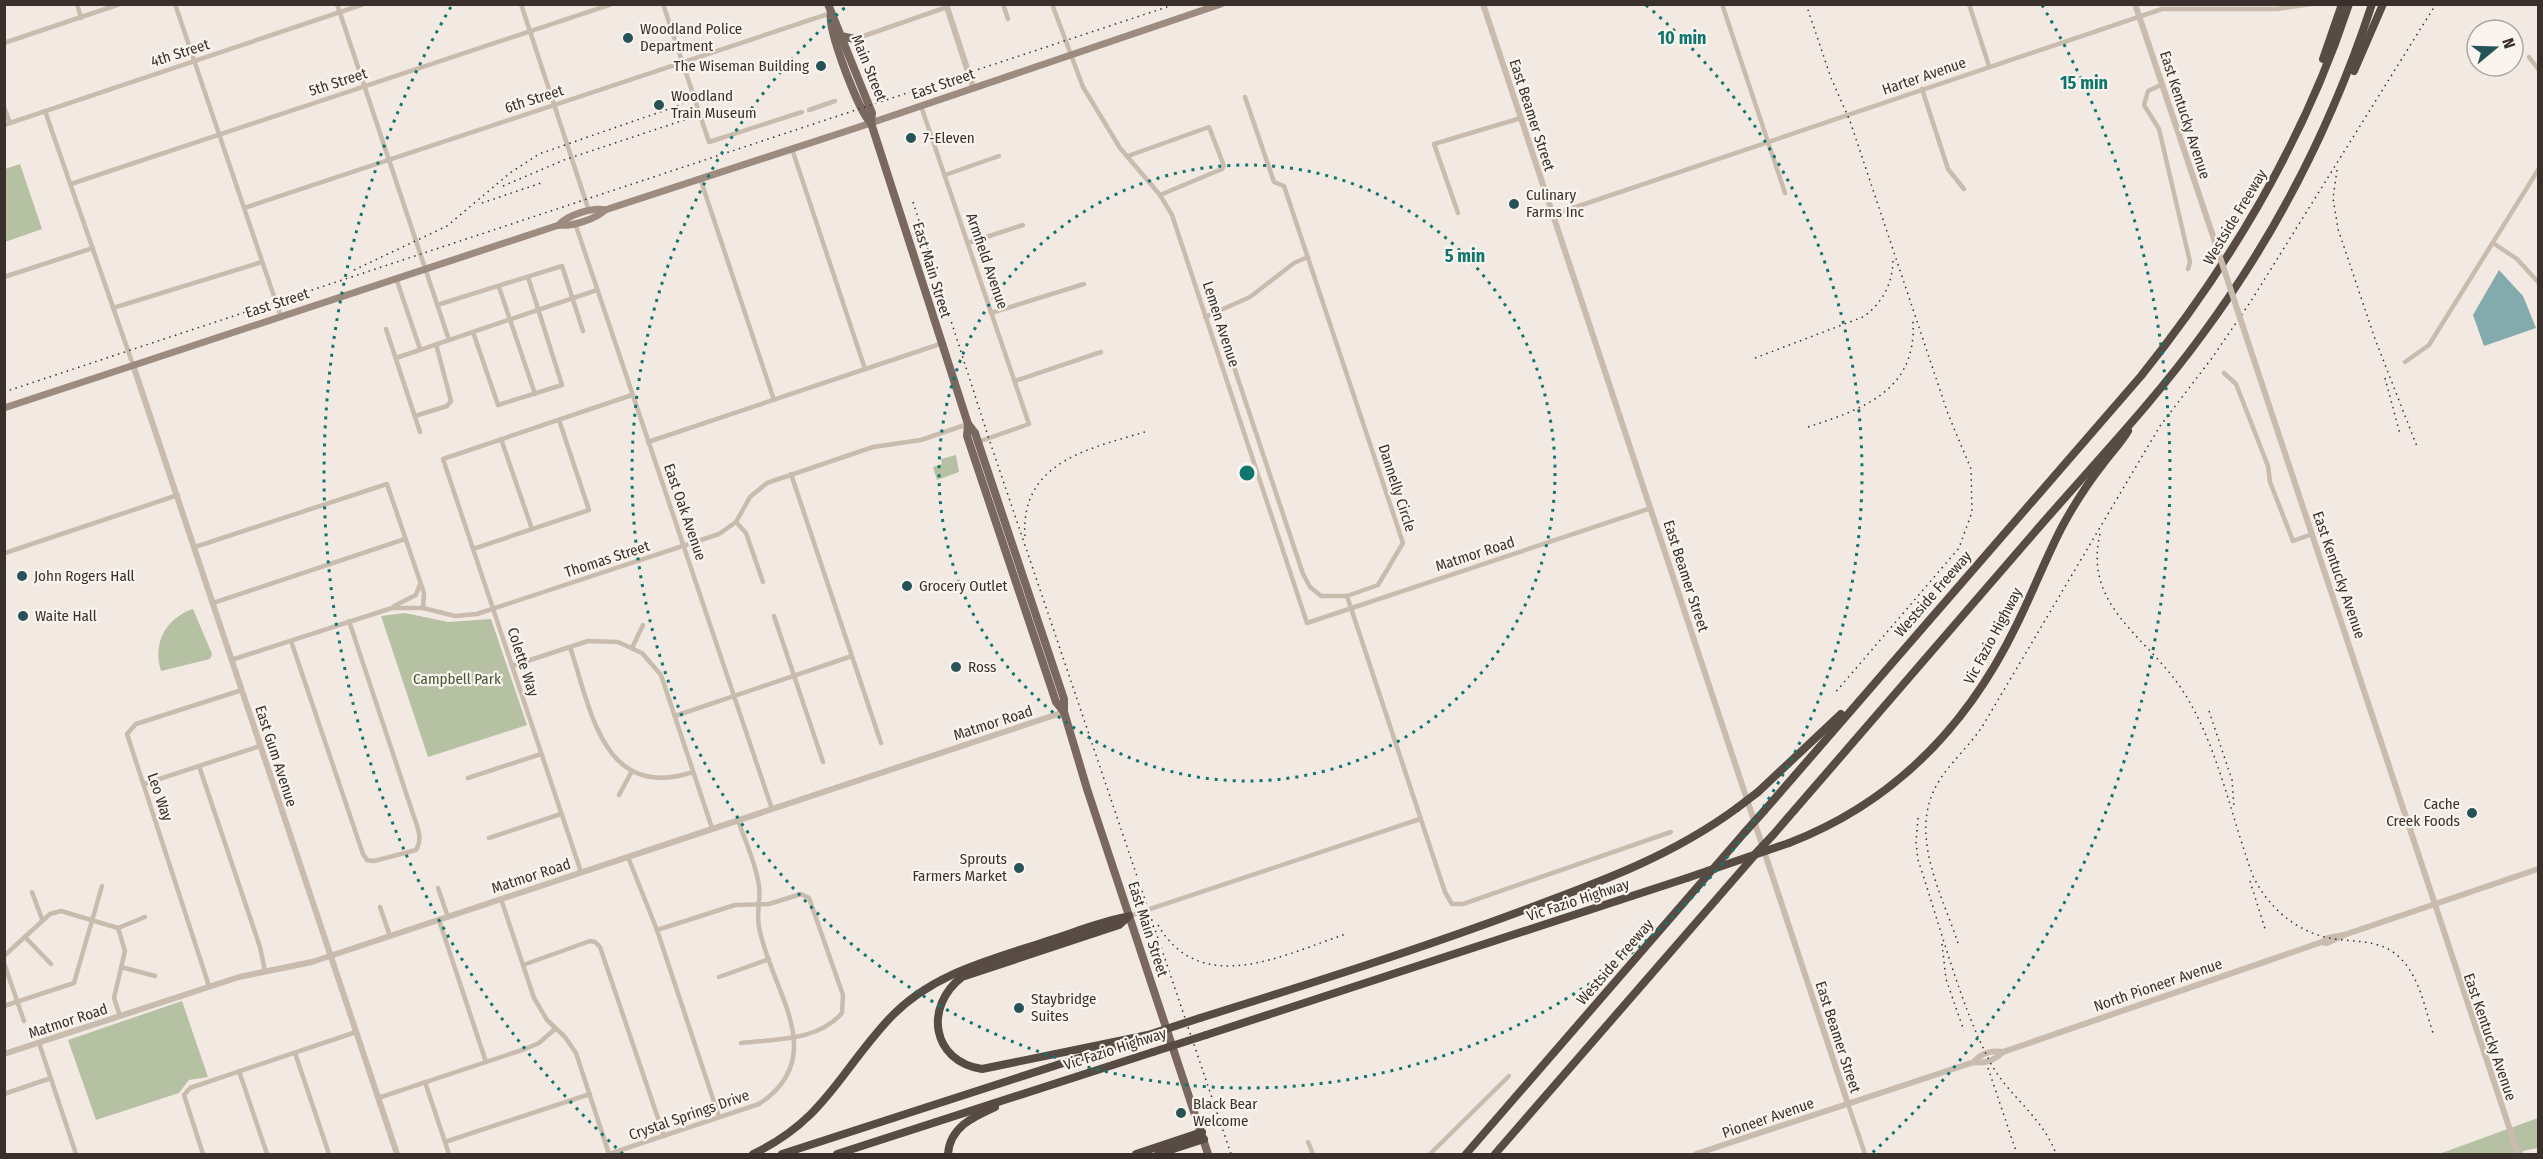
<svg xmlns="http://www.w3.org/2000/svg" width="2543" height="1159" viewBox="0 0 2543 1159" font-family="'Fira Sans Condensed',sans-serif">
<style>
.green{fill:#b6c0a3}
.water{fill:#83aaac}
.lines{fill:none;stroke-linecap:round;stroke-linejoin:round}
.minor{stroke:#c9bbae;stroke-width:4.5}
.tertiary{stroke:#c9bbae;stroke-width:6}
.secondary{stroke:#9d8b80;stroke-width:7}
.primary{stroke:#79685f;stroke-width:8}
.motorway{stroke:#584b44;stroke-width:8}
.rail{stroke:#39302c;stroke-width:1.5;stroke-dasharray:1.5 4.5;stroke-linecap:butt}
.tertiary-bridge{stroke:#c9bbae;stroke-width:6}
.motorway-bridge{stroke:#584b44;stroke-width:8}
.ring{fill:none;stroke:#0f766e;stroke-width:3;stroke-dasharray:3 6}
.poi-dot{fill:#255357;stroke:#f9f4ee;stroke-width:2}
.labels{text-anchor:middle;stroke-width:4.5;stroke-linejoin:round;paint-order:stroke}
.poi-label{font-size:15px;fill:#39302c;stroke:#f9f4ee;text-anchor:start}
.street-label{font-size:15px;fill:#39302c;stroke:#f9f4ee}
.park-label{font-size:15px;fill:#475532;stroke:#f9f4ee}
.centre{fill:#0f766e;stroke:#f9f4ee;stroke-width:3}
.ring-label{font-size:18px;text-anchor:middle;font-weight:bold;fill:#0f766e;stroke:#f9f4ee;stroke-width:4.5;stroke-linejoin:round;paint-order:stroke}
</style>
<rect width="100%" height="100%" fill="#f2eae2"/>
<g class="green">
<polygon points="20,164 42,229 5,242 5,169"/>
<polygon points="956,455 959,472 937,480 933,467 942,464 941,459"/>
<path d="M193 609 212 654 210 659 161 671C152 643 166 618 193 609Z"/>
<polygon points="405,613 448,622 491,619 527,725 428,757 381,616"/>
<polygon points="182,1001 208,1077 189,1080 179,1093 96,1120 68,1040"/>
<polygon points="2538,1118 2538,1148 2523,1151 2523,1154 2439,1154"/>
</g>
<polygon class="water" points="2499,270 2523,296 2536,328 2484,346 2473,315"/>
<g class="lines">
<g class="minor">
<polyline points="77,4 81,18"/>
<polyline points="175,4 281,317"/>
<polyline points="337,4 449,340"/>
<polyline points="521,4 589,211"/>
<polyline points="663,4 709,142 802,112"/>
<polyline points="1003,4 1008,19"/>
<polyline points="1052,4 1083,87 1120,148 1160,195 1172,215 1307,623 1651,508"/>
<polyline points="1159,4 1160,4"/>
<polyline points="1722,4 1785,193"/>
<polyline points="1969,4 1989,66"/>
<polyline points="855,39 947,7"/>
<polyline points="4,43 120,4"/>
<polyline points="2529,57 2538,69"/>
<polyline points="2161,85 2148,91 2144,105 2159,129 2190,262 2188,269"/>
<polyline points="1922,89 1948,169 1964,189"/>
<polyline points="921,106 1029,424 978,442"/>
<polyline points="4,107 10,123"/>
<polyline points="809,110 835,101"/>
<polyline points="45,111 133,365"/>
<polyline points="4,125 364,4"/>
<polyline points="792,149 865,369"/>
<polyline points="1128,156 1209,127 1224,166 1222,169 1160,195"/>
<polyline points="945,175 999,156"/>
<polyline points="700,178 774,400"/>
<polyline points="71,184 612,4"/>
<polyline points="244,208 831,13"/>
<polyline points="1458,213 1434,144 1521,118"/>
<polyline points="1552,215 2162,9 2277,9 2311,4"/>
<polyline points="575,223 772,809"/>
<polyline points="968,243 1023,225"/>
<polyline points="2493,243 2517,259 2538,282"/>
<polyline points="4,277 93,248"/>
<polyline points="396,278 420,349"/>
<polyline points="499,287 535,394"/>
<polyline points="437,305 562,266 583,331"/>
<polyline points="113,308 262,262"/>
<polyline points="991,313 1084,284"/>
<polyline points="1205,317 1250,297 1294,263 1308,257"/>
<polyline points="386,329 420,432"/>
<polyline points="473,332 498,405 562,385 528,277"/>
<polyline points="1225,340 1303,574 1310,587 1321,596 1347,596 1378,585 1403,543 1284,186 1274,182 1245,97"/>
<polyline points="396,358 597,290"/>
<polyline points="2405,362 2429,345 2538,170"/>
<polyline points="2224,373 2236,384 2268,466 2270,482 2293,541 2312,534"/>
<polyline points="1015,381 1101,352"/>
<polyline points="415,416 447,406 451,401 436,344"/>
<polyline points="501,439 532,529"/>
<polyline points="648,442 940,344"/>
<polyline points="791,474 881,743"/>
<polyline points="736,522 746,533 763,582"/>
<polyline points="195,547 387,484 424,593 423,608"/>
<polyline points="473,549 589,510 559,420"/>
<polyline points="5,553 178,495"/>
<polyline points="1347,596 1445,892 1452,904 1463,904 1671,832"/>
<polyline points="213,603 405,539"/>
<polyline points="394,606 416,595 420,584"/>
<polyline points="774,616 823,762"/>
<path d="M291 641 363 854 367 860 374 861 416 850C424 838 416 824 412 811L349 621"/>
<path d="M570 647C591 710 603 802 693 772"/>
<polyline points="632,648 643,625"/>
<polyline points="231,660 392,608 423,608 455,616 477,614 719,534 736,522 750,497 767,483 873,447 921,440 968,424"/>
<polyline points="512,666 588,641 618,642 642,653 661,675 712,828"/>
<polyline points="675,716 852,656"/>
<polyline points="199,766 260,947 265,971"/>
<polyline points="468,778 541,754"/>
<polyline points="144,784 260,746"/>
<polyline points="619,795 632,771"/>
<polyline points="489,838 561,814"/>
<polyline points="628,857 657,930 719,1117"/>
<polyline points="581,872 443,459 632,395"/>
<polyline points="438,888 448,917"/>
<polyline points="32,892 42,919"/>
<polyline points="501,899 534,998 547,1020 565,1037 576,1053 609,1154"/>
<polyline points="380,907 390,936"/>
<polyline points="1129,916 1420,819"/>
<polyline points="439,920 486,1062"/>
<polyline points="118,928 125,951 114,998 120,1016"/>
<path d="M657 930 735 905 769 904 801 894 809 898 843 995 842 1013C818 1041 776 1039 741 1043"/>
<polyline points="25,937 51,964"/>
<polyline points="4,956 50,914 61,911 118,928 145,917"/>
<polyline points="4,963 24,1021"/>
<polyline points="523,965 590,941 595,942 600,947 664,1136"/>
<polyline points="121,967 155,976"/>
<polyline points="719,977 769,959"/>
<polyline points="209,986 127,734 136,724 242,690"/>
<polyline points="4,1006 74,983 102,886"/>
<polyline points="39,1043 76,1154"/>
<polyline points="295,1053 329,1154"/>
<polyline points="239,1071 267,1154"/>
<polyline points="425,1082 449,1154"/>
<polyline points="4,1094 51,1078"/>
<polyline points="378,1098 525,1049 539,1043 555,1029"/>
<polyline points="1848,1104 1865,1154"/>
<polyline points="445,1142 590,1094"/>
<polyline points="1308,1142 1313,1154"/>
<polyline points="203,1154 184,1095 190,1088 356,1032"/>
<path d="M609 1154 759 1104C832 1056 770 989 759 927 756 913 761 899 759 886 756 863 745 841 738 820"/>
<polyline points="1430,1154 1509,1076"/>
</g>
<g class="tertiary">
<polyline points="946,4 973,87"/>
<polyline points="1483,4 1848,1104"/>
<polyline points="2135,4 2217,248"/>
<polyline points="2245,333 2518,1154"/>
<polyline points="133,365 397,1154"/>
<polyline points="2322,942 2327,943 2344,935 2538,869"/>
<polyline points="4,1054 239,977 312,962 1064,712"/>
<path d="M1974 1062C1981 1053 1992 1050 2003 1052L2322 942 2328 938 2344 935"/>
<path d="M1696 1154 1974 1062C1985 1064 1995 1060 2003 1052"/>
</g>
<g class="secondary">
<path d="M559 225C567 215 593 207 605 210"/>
<path d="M4 408 559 225C571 227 596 219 605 210L859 127 1221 4"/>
</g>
<g class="primary">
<polyline points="828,4 872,113 871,123 968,424 975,433 1064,699 1064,712 1087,789 1208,1154"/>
<path d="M831 13C827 29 859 112 871 123"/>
<polyline points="841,36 855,39"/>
<polyline points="968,424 967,436 1056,702 1064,712"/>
</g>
<g class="motorway">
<polyline points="2323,59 2342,4"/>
<polyline points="2354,71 2383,4"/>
<polyline points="1758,792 1841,714"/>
<path d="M1764 811 2141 376C2230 265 2304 141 2349 4"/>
<path d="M1773 835C1860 734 1947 634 2034 533 2090 468 2151 405 2202 335 2276 235 2333 123 2372 4"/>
<path d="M1789 843C1895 802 1968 726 2017 624 2033 592 2046 557 2063 525 2075 503 2088 483 2103 464 2111 453 2121 443 2128 431"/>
<path d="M1129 916 1119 925 962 977C924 1006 931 1061 982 1069L1148 1035"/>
<path d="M1200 1018C1309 984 1417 950 1524 910 1600 882 1672 856 1737 808"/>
<polyline points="1206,1035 1687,878"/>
<path d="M753 1154C825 1120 840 1071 890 1018 932 973 991 960 1047 941 1073 933 1099 922 1126 917"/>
<polyline points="782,1154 1119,1045"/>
<polyline points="837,1154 1153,1052"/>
<path d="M948 1154C950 1127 973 1117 995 1107"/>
<polyline points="1136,1154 1202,1132"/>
<polyline points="1158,1154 1204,1139"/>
<polyline points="1466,1154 1745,832"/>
<polyline points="1495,1154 1754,856"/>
</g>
<g class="rail">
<polyline points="1806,4 1831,78 1850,121 1948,414 1971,469 1972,512 1959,548 1834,694"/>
<polyline points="2337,170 2333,198 2338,229 2375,339 2418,449"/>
<polyline points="503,186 564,160 687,119"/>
<polyline points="913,202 987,433 1231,1154"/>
<polyline points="482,203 544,182"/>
<polyline points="354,270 447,226 510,173 539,154 683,104"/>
<path d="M1755 358 1863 317C1883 303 1893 283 1893 258"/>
<polyline points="2385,378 2400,434"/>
<polyline points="4,392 1176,4"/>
<path d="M1808 427C1863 409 1917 391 1913 321"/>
<path d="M2100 534C2083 606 2146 636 2181 688 2218 744 2230 814 2253 876 2270 911 2302 937 2343 940 2365 942 2386 942 2402 960 2420 979 2425 1009 2433 1033"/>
<path d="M1025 536C1020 460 1093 448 1148 431"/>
<polyline points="2209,711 2232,780 2234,807"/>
<path d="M1918 818 1916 842 1918 860C1940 925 1959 1002 1990 1062 2008 1096 2043 1117 2056 1154"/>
<polyline points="2250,881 2266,932"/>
<path d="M1158 925C1201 999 1285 954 1346 934"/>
<path d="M1958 943C1941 892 1907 832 1939 781 1951 762 1969 746 1982 727L2160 426 2212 358 2251 301 2436 4"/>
<polyline points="1942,944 1946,979 1964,1031"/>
<polyline points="1988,1068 2017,1154"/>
</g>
<polyline class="tertiary-bridge" points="2217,248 2245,333"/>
<g class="motorway-bridge">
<polyline points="1737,808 1758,792"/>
<polyline points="1745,832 1764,811"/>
<polyline points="1756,853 1773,835"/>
<polyline points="1687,878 1789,843"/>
<polyline points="1148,1035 1200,1018"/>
<polyline points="1153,1052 1206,1035"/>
</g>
</g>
<g class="ring">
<circle cx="1247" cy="473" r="308"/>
<path d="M1646 5A615 615 0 1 1 848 5"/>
<path d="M623 1154A923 923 0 0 1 452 5M2042 5A923 923 0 0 1 1871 1154"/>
</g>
<g class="poi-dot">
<circle cx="628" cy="38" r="6"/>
<circle cx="821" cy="66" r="6"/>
<circle cx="659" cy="105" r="6"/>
<circle cx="911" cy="138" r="6"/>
<circle cx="1514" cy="204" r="6"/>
<circle cx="22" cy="576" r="6"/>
<circle cx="907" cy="586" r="6"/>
<circle cx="23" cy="616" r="6"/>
<circle cx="956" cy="667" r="6"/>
<circle cx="2472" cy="813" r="6"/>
<circle cx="1019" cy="868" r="6"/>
<circle cx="1019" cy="1008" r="6"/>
<circle cx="1181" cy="1113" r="6"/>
</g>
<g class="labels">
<g class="poi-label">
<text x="640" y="34">Woodland Police<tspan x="640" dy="17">Department</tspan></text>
<text x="809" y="71" text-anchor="end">The Wiseman Building</text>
<text x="671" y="101">Woodland<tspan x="671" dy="17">Train Museum</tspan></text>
<text x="923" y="143">7-Eleven</text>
<text x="1526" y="200">Culinary<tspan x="1526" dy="17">Farms Inc</tspan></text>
<text x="34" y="581">John Rogers Hall</text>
<text x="919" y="591">Grocery Outlet</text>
<text x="35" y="621">Waite Hall</text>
<text x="968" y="672">Ross</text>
<text x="2460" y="809" text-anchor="end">Cache<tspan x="2460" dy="17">Creek Foods</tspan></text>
<text x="1007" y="864" text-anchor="end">Sprouts<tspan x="1007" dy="17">Farmers Market</tspan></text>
<text x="1031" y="1004">Staybridge<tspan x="1031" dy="17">Suites</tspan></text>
<text x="1193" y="1109">Black Bear<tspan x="1193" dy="17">Welcome</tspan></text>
</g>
<g class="street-label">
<text transform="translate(180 53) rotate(-18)" y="5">4th Street</text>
<text transform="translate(869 68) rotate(68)" y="5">Main Street</text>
<text transform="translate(1924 76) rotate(-19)" y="5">Harter Avenue</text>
<text transform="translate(338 82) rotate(-18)" y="5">5th Street</text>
<text transform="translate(943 84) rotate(-19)" y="5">East Street</text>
<text transform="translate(534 99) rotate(-18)" y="5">6th Street</text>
<text transform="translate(1532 115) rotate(72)" y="5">East Beamer Street</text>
<text transform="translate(2185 115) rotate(72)" y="5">East Kentucky Avenue</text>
<text transform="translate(2235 217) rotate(-59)" y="5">Westside Freeway</text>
<text transform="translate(987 261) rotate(71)" y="5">Armfield Avenue</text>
<text transform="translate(932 270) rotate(73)" y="5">East Main Street</text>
<text transform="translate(277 303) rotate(-18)" y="5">East Street</text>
<text transform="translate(1221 324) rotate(72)" y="5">Lemen Avenue</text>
<text transform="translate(1397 488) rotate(72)" y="5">Dannelly Circle</text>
<text transform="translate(685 512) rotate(71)" y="5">East Oak Avenue</text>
<text transform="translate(1475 554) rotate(-18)" y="5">Matmor Road</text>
<text transform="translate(607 559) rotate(-18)" y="5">Thomas Street</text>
<text transform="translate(2339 575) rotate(71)" y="5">East Kentucky Avenue</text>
<text transform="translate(1686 576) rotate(72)" y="5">East Beamer Street</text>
<text transform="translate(1933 594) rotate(-49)" y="5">Westside Freeway</text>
<text transform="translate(1993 636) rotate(-62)" y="5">Vic Fazio Highway</text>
<text transform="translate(523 662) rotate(72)" y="5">Colette Way</text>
<text transform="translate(993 723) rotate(-18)" y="5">Matmor Road</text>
<text transform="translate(276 756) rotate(72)" y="5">East Gum Avenue</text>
<text transform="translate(160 797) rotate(71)" y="5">Leo Way</text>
<text transform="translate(531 876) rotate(-18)" y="5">Matmor Road</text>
<text transform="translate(1578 900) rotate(-18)" y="5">Vic Fazio Highway</text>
<text transform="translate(1148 929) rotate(72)" y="5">East Main Street</text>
<text transform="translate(1615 962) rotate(-49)" y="5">Westside Freeway</text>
<text transform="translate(2158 985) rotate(-19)" y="5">North Pioneer Avenue</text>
<text transform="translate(68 1021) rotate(-18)" y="5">Matmor Road</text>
<text transform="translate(1838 1037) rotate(72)" y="5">East Beamer Street</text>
<text transform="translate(2490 1037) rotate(71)" y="5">East Kentucky Avenue</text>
<text transform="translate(1115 1049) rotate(-18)" y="5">Vic Fazio Highway</text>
<text transform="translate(689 1115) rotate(-19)" y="5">Crystal Springs Drive</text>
<text transform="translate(1768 1118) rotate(-19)" y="5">Pioneer Avenue</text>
</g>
<g class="park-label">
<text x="457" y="684">Campbell Park</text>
</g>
</g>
<circle cx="1247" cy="473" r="9" class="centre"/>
<g class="ring-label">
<text x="1682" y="44">10 min</text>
<text x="2084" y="89">15 min</text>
<text x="1465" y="262">5 min</text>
</g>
<rect width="2543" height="1159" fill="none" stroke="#39302c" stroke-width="12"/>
<g transform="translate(2495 48) rotate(71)"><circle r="28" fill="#f9f4ee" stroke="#aca6a0" stroke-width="1.5"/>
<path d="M0-4.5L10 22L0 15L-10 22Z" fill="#255357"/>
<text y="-9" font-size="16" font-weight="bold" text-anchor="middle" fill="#39302c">N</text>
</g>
</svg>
